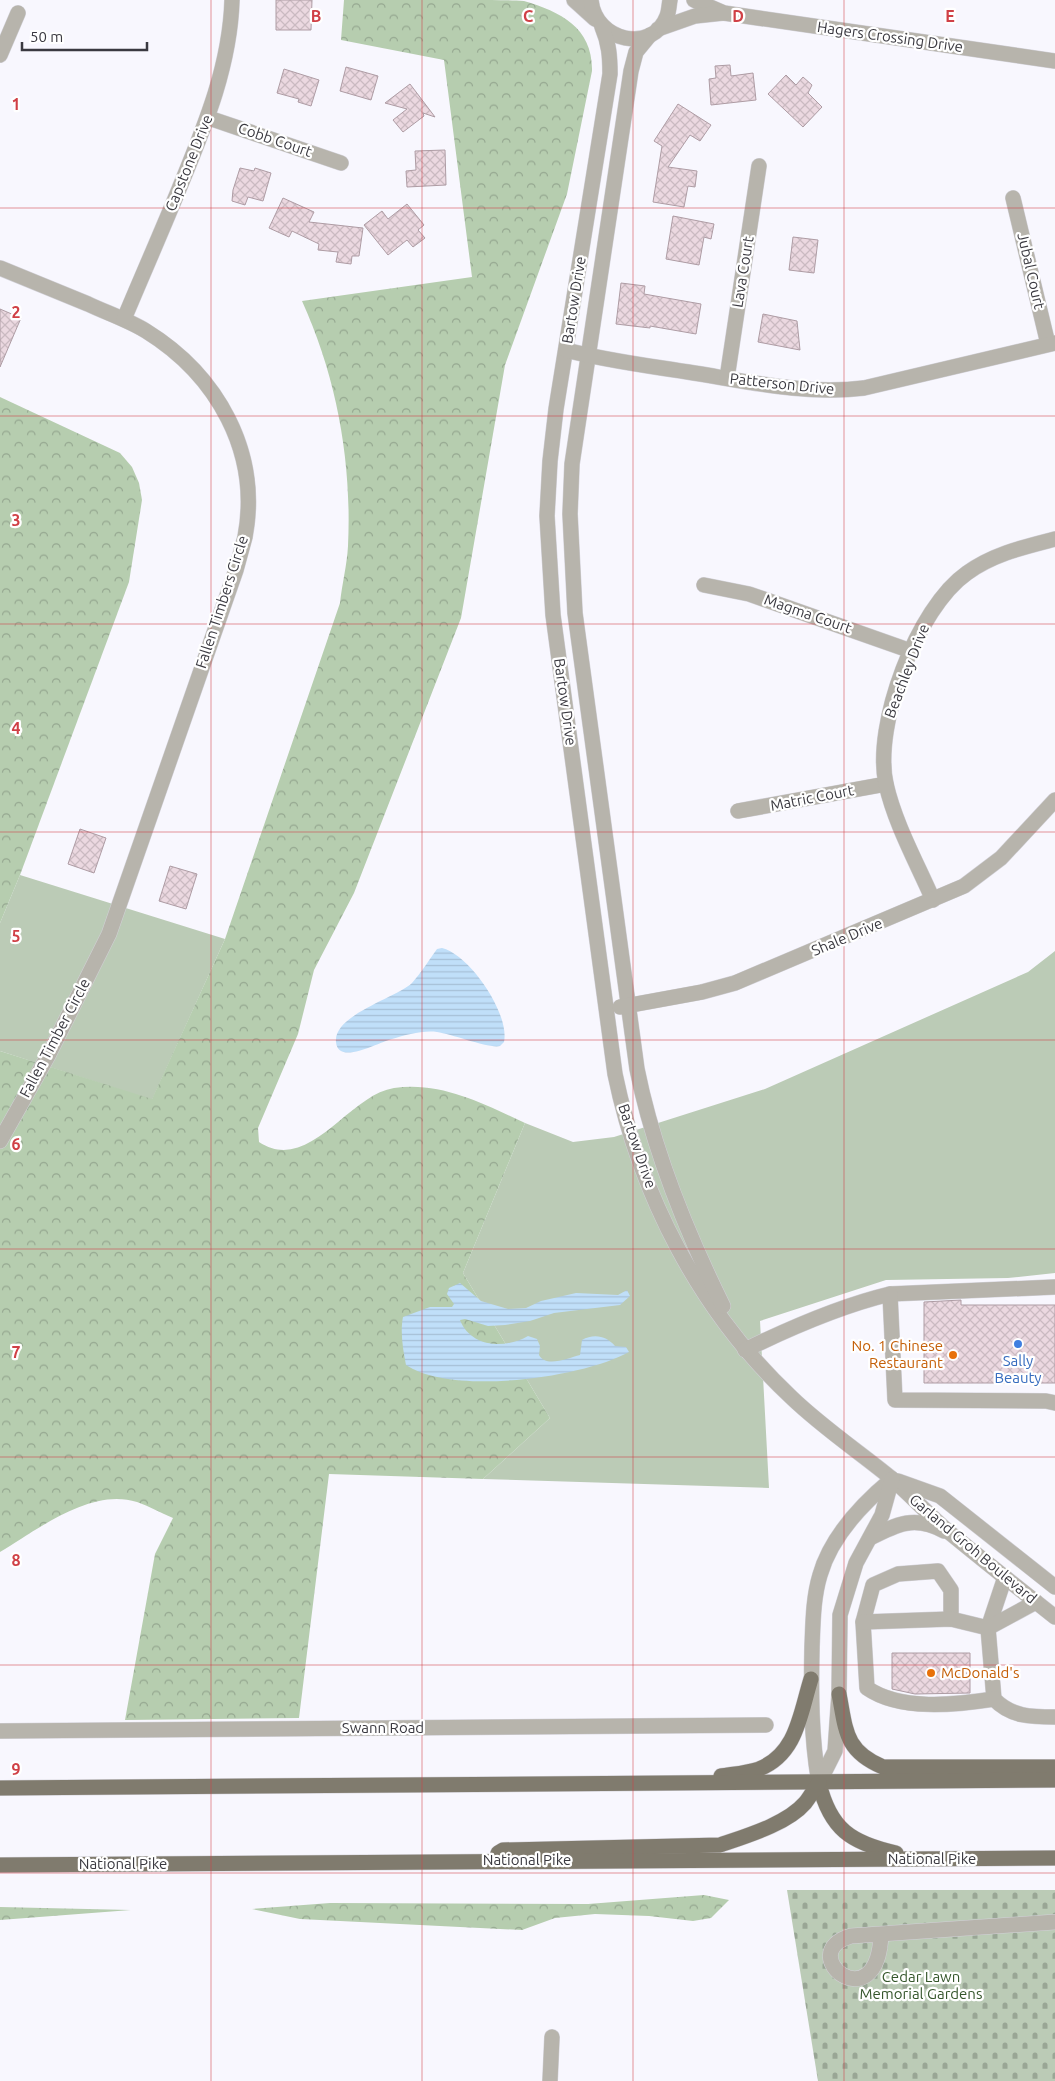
<svg xmlns="http://www.w3.org/2000/svg" width="1055" height="2081" viewBox="0 0 1055 2081" font-family="Ubuntu,sans-serif">
<style>
.green{fill:#bbcbb6}
.forest{fill:url(#forest-crowns)}
.cemetery{fill:url(#cemetery-stones)}
.water{fill:url(#water-rules)}
.building{fill:url(#building-cross-hatch);stroke:#ae9ca4}
.lines{fill:none;stroke-linecap:round;stroke-linejoin:round}
.minor-casing{stroke:#d2d1d8;stroke-width:16}
.major-casing{stroke:#d2d1d8;stroke-width:16}
.minor{stroke:#b7b4ac;stroke-width:15}
.major{stroke:#807b6e;stroke-width:15}
.grid{fill:none;stroke:#d04046;stroke-width:1;stroke-opacity:0.55}
.shop-dot{fill:#3f7fe0;stroke:#fff;stroke-width:2}
.food-dot{fill:#e8710a;stroke:#fff;stroke-width:2}
.labels{text-anchor:middle;stroke-width:4.5;stroke-linejoin:round;paint-order:stroke}
.street-label{font-size:15px;fill:#3a3940;stroke:#fff}
.food-label{font-size:15px;fill:#c56008;stroke:#fff;text-anchor:end}
.shop-label{font-size:15px;fill:#366cbe;stroke:#fff}
.park-label{font-size:15px;fill:#35562b;stroke:#fff}
.grid-label{font-size:16px;text-anchor:middle;font-weight:bold;fill:#d04046;stroke:#fff;stroke-width:4.5;stroke-linejoin:round;paint-order:stroke}
</style>
<defs>
<pattern id="forest-crowns" width="20" height="18" patternUnits="userSpaceOnUse" patternTransform="scale(1.25)"><rect width="20" height="18" fill="#b6cdaf"/><path d="M2 6a3 3 0 1 1 6 0M12 15a3 3 0 1 1 6 0" fill="none" stroke="#95a790"/></pattern>
<pattern id="cemetery-stones" width="16" height="16" patternUnits="userSpaceOnUse" patternTransform="scale(1.25)"><rect width="16" height="16" fill="#bbcbb6"/><path d="M2 7V4a2 2 0 0 1 4 0v3zM10 15v-3a2 2 0 0 1 4 0v3z" fill="#99a695"/></pattern>
<pattern id="water-rules" width="6" height="5" patternUnits="userSpaceOnUse" patternTransform="scale(1.25)"><rect width="6" height="5" fill="#c0dff9"/><path d="M0 2.5h6" fill="none" stroke="#a6c0d6"/></pattern>
<pattern id="building-cross-hatch" width="8" height="8" patternUnits="userSpaceOnUse" patternTransform="scale(1.25)"><rect width="8" height="8" fill="#ebd8e0"/><path d="M0 0l8 8M0 8l8-8" fill="none" stroke="#cabac1"/></pattern>
</defs>
<rect width="100%" height="100%" fill="#f8f7fe"/>
<g class="green">
<polygon points="20,875 225,939 152,1100 0,1051 0,923"/>
<polygon points="1055,951 1055,1273 1008,1278 886,1280 760,1321 769,1488 483,1479 550,1418 463,1273 525,1123 573,1142 614,1137 765,1089 1028,972"/>
</g>
<g class="forest">
<path d="M344 0C387 0 431 0 474 0 489 0 510 0 524 1 561 12 593 28 592 71L567 194 505 365 461 618 354 893 314 970 298 1034 258 1128 259 1142C309 1175 348 1095 394 1088 441 1081 484 1104 525 1123L463 1273 550 1418 483 1479 329 1474 299 1718 125 1720 155 1554 173 1518C161 1513 149 1506 137 1502 91 1487 37 1530 0 1552V1051L152 1099 225 939 340 603C342 584 347 565 348 546 352 462 337 378 302 301L472 277 444 60 341 40Z"/>
<polygon points="0,397 120,453 132,467 139,483 142,500 129,582 20,875 0,923"/>
<polygon points="704,1895 729,1900 711,1918 693,1921 649,1916 595,1914 555,1918 522,1930 300,1919 252,1909 330,1903 588,1904"/>
<polygon points="0,1907 131,1910 0,1920"/>
</g>
<polygon class="cemetery" points="787,1890 1055,1890 1055,2081 818,2081"/>
<g class="water">
<path d="M442 948C470 955 510 1014 504 1042L500 1046C490 1049 452 1034 437 1032 423 1030 406 1035 392 1039 379 1042 338 1066 336 1042 333 1015 396 998 412 983 421 973 429 960 437 949Z"/>
<path d="M460 1283 481 1301 508 1309 526 1308 541 1301 576 1293 618 1295 627 1290 630 1296 620 1305 554 1313 530 1321 505 1325 488 1326 465 1319 460 1320C471 1348 506 1349 528 1336L537 1339 540 1346 539 1355C546 1368 568 1358 580 1355L582 1340C594 1333 607 1336 615 1346L626 1347 629 1352C582 1378 452 1396 406 1365 403 1350 400 1332 403 1317L430 1307H452L454 1304 447 1294 449 1288Z"/>
</g>
<g class="building">
<polygon points="276,0 312,0 311,30 276,30"/>
<polygon points="730,65 731,76 753,73 756,100 711,105 709,79 716,78 715,66"/>
<polygon points="346,67 378,76 371,100 340,91"/>
<polygon points="284,69 319,80 311,106 298,102 299,99 277,93"/>
<polygon points="786,75 796,85 803,77 812,85 808,93 822,107 803,127 768,94"/>
<polygon points="410,84 435,117 423,113 424,116 403,132 393,120 407,109 385,103"/>
<polygon points="678,104 711,125 700,141 690,135 668,167 697,171 695,187 688,186 684,207 653,202 662,146 654,141"/>
<polygon points="445,150 446,185 407,187 406,171 416,170 415,151"/>
<polygon points="240,168 254,171 255,168 271,173 263,201 248,197 245,205 232,201 233,190"/>
<polygon points="283,198 314,212 309,222 363,228 359,256 352,256 351,264 336,262 338,252 318,250 319,244 292,231 289,237 269,228"/>
<polygon points="407,204 424,225 418,230 425,238 413,247 407,240 388,255 364,225 382,211 388,219"/>
<polygon points="673,216 714,224 711,239 704,237 699,265 666,259"/>
<polygon points="793,237 818,240 814,273 789,270"/>
<polygon points="621,283 645,286 644,294 701,304 696,334 650,326 650,328 616,324"/>
<polygon points="0,309 21,318 0,367"/>
<polygon points="763,314 797,321 800,350 758,342"/>
<polygon points="80,829 106,838 94,873 68,864"/>
<polygon points="170,866 197,874 186,909 159,901"/>
<polygon points="961,1300 961,1305 1055,1305 1055,1383 924,1383 924,1302"/>
<polygon points="892,1653 970,1653 970,1693 915,1694 892,1689"/>
</g>
<g class="lines">
<defs>
<g id="minor">
<polyline points="574,0 595,19"/>
<path d="M591 0C595 42 653 54 667 16 669 11 669 5 670 0"/>
<polyline points="694,0 724,13 1055,61"/>
<path d="M602 27C609 43 610 57 610 74L556 409 550 461 547 516 553 615 615 1074C640 1195 700 1312 791 1397 822 1427 858 1451 891 1478 913 1497 932 1519 955 1537 988 1564 1022 1591 1055 1617"/>
<polyline points="658,29 695,16 723,13"/>
<path d="M650 35 636 52 631 71 572 464 570 514 575 613 637 1069C653 1149 687 1233 723 1306"/>
<polyline points="0,55 18,13"/>
<polyline points="209,118 341,163"/>
<polyline points="1013,198 1048,344"/>
<path d="M0 268C29 280 58 292 88 304 107 313 128 320 146 331 217 375 261 452 245 537 242 548 239 559 236 570L109 934 49 1054 0 1141"/>
<path d="M124 319C142 276 161 233 179 189 204 128 230 67 232 0"/>
<path d="M566 350C607 361 651 366 694 373 750 382 807 395 864 388L1055 343"/>
<polyline points="727,378 759,166"/>
<polyline points="704,585 749,594 911,651"/>
<polyline points="738,811 886,784"/>
<path d="M933 900C917 863 895 824 886 784 873 725 917 608 967 573 993 554 1024 547 1055 539"/>
<polyline points="620,1007 702,992 735,983 964,886 1001,858 1055,800"/>
<polyline points="890,1294 1055,1287"/>
<path d="M745 1350C792 1327 840 1306 890 1294L895 1400 1046 1401 1055 1403"/>
<polyline points="898,1481 940,1496 1055,1587"/>
<path d="M870 1538C897 1524 915 1515 944 1531"/>
<path d="M1005 1577 988 1628 994 1699C1011 1717 1032 1717 1055 1717"/>
<path d="M951 1619V1590L938 1571 898 1574 873 1585 863 1622 867 1688C900 1711 955 1705 994 1699"/>
<polyline points="863,1622 951,1619 988,1628 1036,1602"/>
<polyline points="0,1731 766,1725"/>
<path d="M819 1783C811 1738 811 1692 812 1647 813 1623 813 1598 820 1575 831 1536 862 1504 892 1479"/>
<polyline points="819,1783 835,1751 839,1694 840,1615 856,1563 882,1515 892,1479"/>
<path d="M881 1934C878 2024 792 1953 851 1936L1055 1922"/>
<polyline points="550,2081 552,2037"/>
</g>
<g id="major">
<path d="M839 1694C846 1731 845 1751 883 1767H1055"/>
<path d="M721 1776C733 1774 747 1773 759 1769 797 1754 800 1714 811 1679"/>
<path d="M819 1783C830 1829 851 1843 896 1853"/>
<polyline points="0,1788 1055,1780"/>
<path d="M498 1853 503 1850 720 1845C746 1836 787 1824 805 1803 810 1797 814 1789 819 1783"/>
<polyline points="0,1865 1055,1858"/>
</g>
</defs>
<use href="#minor" class="minor-casing"/>
<use href="#major" class="major-casing"/>
<use href="#minor" class="minor"/>
<use href="#major" class="major"/>
</g>
<path class="grid" d="M211 0V2081M422 0V2081M633 0V2081M844 0V2081M0 208H1055M0 416H1055M0 624H1055M0 832H1055M0 1040H1055M0 1249H1055M0 1457H1055M0 1665H1055M0 1873H1055"/>
<circle class="shop-dot" cx="1018" cy="1344" r="5"/>
<g class="food-dot">
<circle cx="953" cy="1355" r="5"/>
<circle cx="931" cy="1673" r="5"/>
</g>
<g class="labels">
<g class="street-label">
<text transform="translate(890 37) rotate(8)" y="5">Hagers Crossing Drive</text>
<text transform="translate(275 140) rotate(19)" y="5">Cobb Court</text>
<text transform="translate(189 163) rotate(-68)" y="5">Capstone Drive</text>
<text transform="translate(1031 271) rotate(77)" y="5">Jubal Court</text>
<text transform="translate(743 272) rotate(-81)" y="5">Lava Court</text>
<text transform="translate(574 300) rotate(-81)" y="5">Bartow Drive</text>
<text transform="translate(782 384) rotate(6)" y="5">Patterson Drive</text>
<text transform="translate(222 602) rotate(-72)" y="5">Fallen Timbers Circle</text>
<text transform="translate(808 614) rotate(19)" y="5">Magma Court</text>
<text transform="translate(907 671) rotate(-69)" y="5">Beachley Drive</text>
<text transform="translate(565 702) rotate(82)" y="5">Bartow Drive</text>
<text transform="translate(812 798) rotate(-11)" y="5">Matric Court</text>
<text transform="translate(847 937) rotate(-23)" y="5">Shale Drive</text>
<text transform="translate(55 1038) rotate(-62)" y="5">Fallen Timber Circle</text>
<text transform="translate(637 1146) rotate(71)" y="5">Bartow Drive</text>
<text transform="translate(973 1549) rotate(40)" y="5">Garland Groh Boulevard</text>
<text x="383" y="1733">Swann Road</text>
<text x="932" y="1864">National Pike</text>
<text x="527" y="1865">National Pike</text>
<text x="123" y="1869">National Pike</text>
</g>
<g class="food-label">
<text x="943" y="1351">No. 1 Chinese<tspan x="943" dy="17">Restaurant</tspan></text>
<text x="941" y="1678" text-anchor="start">McDonald's</text>
</g>
<g class="shop-label">
<text x="1018" y="1366">Sally<tspan x="1018" dy="17">Beauty</tspan></text>
</g>
<g class="park-label">
<text x="921" y="1982">Cedar Lawn<tspan x="921" dy="17">Memorial Gardens</tspan></text>
</g>
</g>
<g class="grid-label">
<text x="316" y="22">B</text>
<text x="528" y="22">C</text>
<text x="738" y="22">D</text>
<text x="950" y="22">E</text>
<text x="16" y="110">1</text>
<text x="16" y="318">2</text>
<text x="16" y="526">3</text>
<text x="16" y="734">4</text>
<text x="16" y="942">5</text>
<text x="16" y="1150">6</text>
<text x="16" y="1358">7</text>
<text x="16" y="1566">8</text>
<text x="16" y="1775">9</text>
</g>
<path d="M22 42v8h125v-8" fill="none" stroke="#3a3940" stroke-width="2.5"/>
<text x="30" y="42" font-size="15" fill="#3a3940" stroke="#ffffff" stroke-width="4" paint-order="stroke">50 m</text>
</svg>
